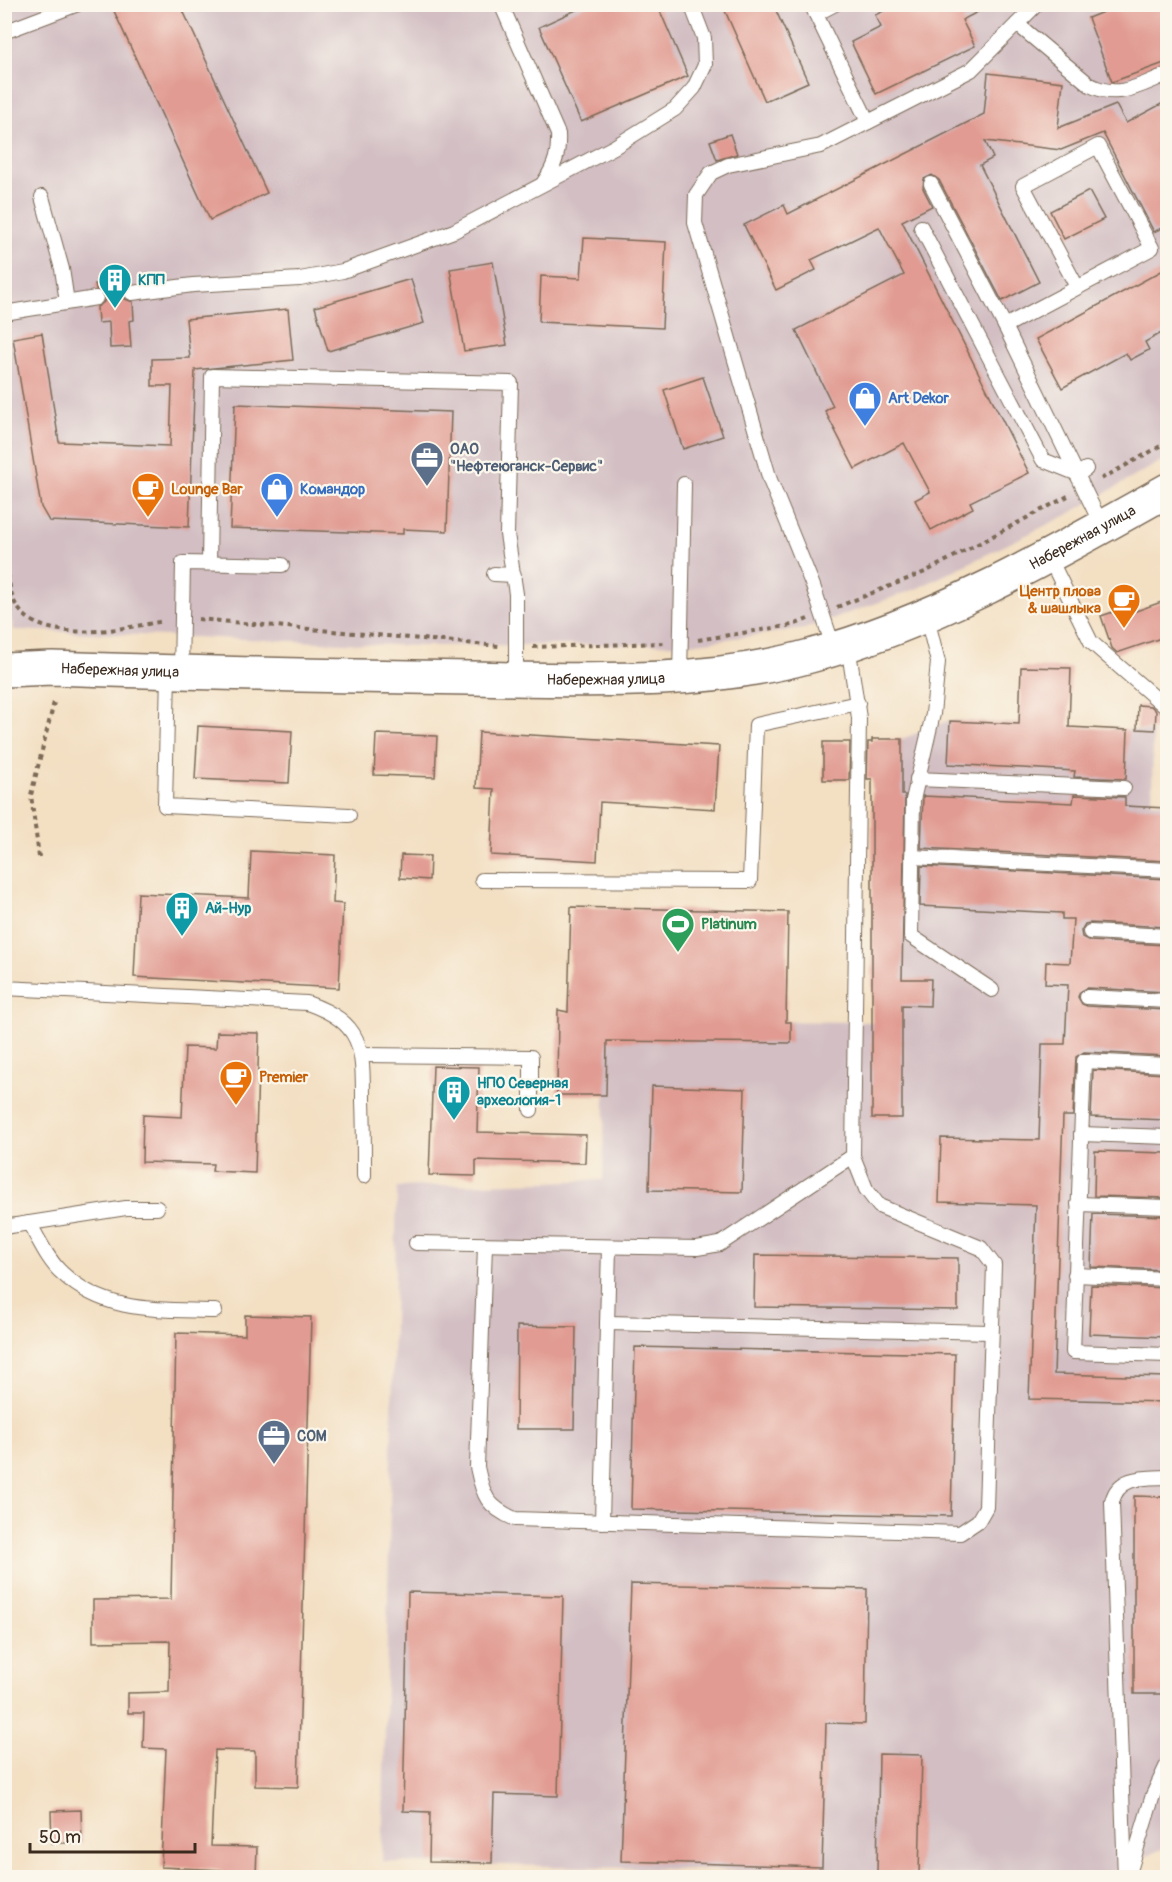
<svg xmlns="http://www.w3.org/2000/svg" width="1172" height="1882" viewBox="0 0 1172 1882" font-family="Pangolin,sans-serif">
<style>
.industrial{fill:#d2bec3}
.building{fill:#e19b92}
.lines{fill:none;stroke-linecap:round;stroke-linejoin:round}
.service-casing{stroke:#7b6957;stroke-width:16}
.tertiary-casing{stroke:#7b6957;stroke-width:36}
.path{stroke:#7b6957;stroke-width:4;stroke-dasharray:4.5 4.5;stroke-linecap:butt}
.service{stroke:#fff;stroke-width:14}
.tertiary{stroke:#fff;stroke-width:33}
.labels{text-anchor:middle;stroke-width:4.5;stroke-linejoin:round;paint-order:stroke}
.culture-label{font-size:15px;font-weight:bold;fill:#0d838f;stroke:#fbf7ec;text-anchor:start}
.shop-label{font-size:15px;font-weight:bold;fill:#366cbe;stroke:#fbf7ec;text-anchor:start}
.service-label{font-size:15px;font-weight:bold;fill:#4e5e75;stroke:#fbf7ec;text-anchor:start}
.food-label{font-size:15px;font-weight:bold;fill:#c56008;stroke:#fbf7ec;text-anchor:start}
.street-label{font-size:15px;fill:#3b2a1e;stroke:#fbf7ec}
.leisure-label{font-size:15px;font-weight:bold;fill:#27864d;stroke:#fbf7ec;text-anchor:start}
</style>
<rect width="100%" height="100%" fill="#fbf7ec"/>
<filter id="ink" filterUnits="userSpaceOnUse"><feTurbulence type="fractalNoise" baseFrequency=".0167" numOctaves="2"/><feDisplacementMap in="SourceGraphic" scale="12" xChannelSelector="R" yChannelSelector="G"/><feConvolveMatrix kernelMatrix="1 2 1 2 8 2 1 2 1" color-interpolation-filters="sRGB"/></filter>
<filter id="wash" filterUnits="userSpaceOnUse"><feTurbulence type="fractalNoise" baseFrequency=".008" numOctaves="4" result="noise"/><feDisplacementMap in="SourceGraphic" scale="24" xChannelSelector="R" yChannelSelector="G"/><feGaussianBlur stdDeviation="1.35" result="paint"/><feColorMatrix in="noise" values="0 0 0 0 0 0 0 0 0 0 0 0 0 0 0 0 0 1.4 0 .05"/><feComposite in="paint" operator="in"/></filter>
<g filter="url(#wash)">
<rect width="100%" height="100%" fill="#f3dfc2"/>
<g class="industrial">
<polygon points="4,5 1167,5 1167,458 1067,515 916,589 804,629 689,644 418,646 14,630 4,589"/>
<polygon points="950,720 1153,731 1152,802 1168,803 1167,1847 1103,1875 917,1875 382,1862 397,1187 603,1180 607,1020 872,1022 902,739"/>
</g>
<g id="blocks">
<g class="building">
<polygon points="128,4 180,4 267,193 210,220 114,11"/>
<polygon points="589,4 657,4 688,76 581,122 539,27"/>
<polygon points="722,4 773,4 808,82 765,101"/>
<polygon points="898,4 993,4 962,20 975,46 876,94 851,42 881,27 875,15"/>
<polygon points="1123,4 1167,4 1167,62 1112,82 1088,18"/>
<polygon points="988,73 1063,82 1058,128 1116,105 1126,123 1167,101 1167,225 1154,232 1103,133 1061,150 985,141 993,158 980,165 1039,282 1002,301 939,180 932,175 924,179 923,188 932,206 902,221 1029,473 970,502 973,508 931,530 915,500 930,492 904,443 855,469 825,411 833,406 796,330 904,275 879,227 811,260 816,270 776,290 744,225 784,205 788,214 984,114"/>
<polygon points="730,134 737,154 717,160 710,141"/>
<polygon points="1089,191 1104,219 1064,239 1050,211"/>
<polygon points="584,238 666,242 662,328 539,322 541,276 581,278"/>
<polygon points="493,262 507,345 464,351 450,269"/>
<polygon points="1167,268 1167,330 1145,342 1149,350 1130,360 1126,353 1062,388 1036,339"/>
<polygon points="411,279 424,323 328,351 315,307"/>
<polygon points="131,281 123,294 125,299 133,302 134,320 129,321 131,347 110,348 109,322 98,323 97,307 104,302 105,296 96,289 95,284"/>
<polygon points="288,309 293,360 195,370 189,527 49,521 41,507 13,338 42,333 59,442 170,446 172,386 152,386 152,359 190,358 186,319"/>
<polygon points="703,377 723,436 683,449 664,390"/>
<polygon points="235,404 451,412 447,531 403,529 403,534 230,528"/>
<polygon points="1167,600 1167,636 1117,653 1112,648 1101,616 1134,605 1136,611"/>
<polygon points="1021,667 1071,668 1069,727 1128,730 1126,779 1074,777 1075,771 948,764 950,721 1019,724"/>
<polygon points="1138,705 1151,706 1156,711 1155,730 1137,729"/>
<polygon points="198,726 292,731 289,783 195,779"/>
<polygon points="479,732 719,746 715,809 600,802 597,861 491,855 494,789 476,788"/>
<polygon points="376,734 437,736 435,777 374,775"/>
<polygon points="872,739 902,739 902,795 905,795 902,979 931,979 930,1006 902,1005 902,1118 872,1118 872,779 867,779 868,742 872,742"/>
<polygon points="823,742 850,742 849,780 823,780"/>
<polygon points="1074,795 1125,797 1125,806 1167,808 1167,861 921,848 923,796 1073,803"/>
<polygon points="251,851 335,855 333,903 343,904 339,988 134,977 138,893 249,898"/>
<polygon points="401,855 430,856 429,880 400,878"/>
<polygon points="921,866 1167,879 1167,927 1090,923 1085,924 1081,931 1082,937 1090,941 1167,945 1167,992 1087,988 1080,992 1078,997 1082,1004 1087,1006 1167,1010 1167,1056 1084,1052 1076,1057 1073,1116 1063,1116 1054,1374 1167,1377 1167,1402 1029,1399 1036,1205 939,1202 941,1138 1039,1140 1042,1044 1065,1044 1068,985 1045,984 1046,962 1070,963 1073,919 1062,919 1062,913 920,906"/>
<polygon points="571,907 788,912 786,1022 791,1022 791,1043 607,1041 606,1095 557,1095 558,1010 568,1012"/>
<polygon points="217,1032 259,1033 255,1173 212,1171 213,1164 142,1162 143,1115 182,1117 185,1047 216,1048"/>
<polygon points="433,1066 479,1067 477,1132 586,1135 585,1163 476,1160 476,1176 429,1175"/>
<polygon points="1093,1070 1167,1074 1167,1120 1091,1117"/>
<polygon points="652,1086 745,1089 742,1192 649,1190"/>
<polygon points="1095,1151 1167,1153 1167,1198 1094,1196"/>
<polygon points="1093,1214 1167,1216 1167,1270 1091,1267"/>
<polygon points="755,1255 958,1258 958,1310 754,1307"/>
<polygon points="1091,1285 1167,1288 1167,1337 1089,1334"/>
<polygon points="245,1315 311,1317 298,1787 255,1786 255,1751 215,1750 211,1846 257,1847 256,1876 222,1875 222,1870 161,1867 166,1749 143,1748 144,1713 128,1713 128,1693 169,1692 170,1641 93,1642 93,1600 171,1599 176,1333 245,1335"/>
<polygon points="517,1326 576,1327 574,1429 516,1429"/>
<polygon points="635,1347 955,1354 951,1516 631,1509"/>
<polygon points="1134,1496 1167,1497 1167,1694 1134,1694"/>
<polygon points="631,1584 867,1589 865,1724 826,1723 822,1867 621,1861"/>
<polygon points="408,1592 563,1596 558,1796 494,1794 492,1863 429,1862 430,1812 403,1811"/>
<polygon points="879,1754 922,1755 919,1874 877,1873"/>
<polygon points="81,1810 82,1843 52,1843 51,1811"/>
</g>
</g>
</g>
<g filter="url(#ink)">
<use href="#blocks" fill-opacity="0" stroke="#7b6957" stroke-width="1.5"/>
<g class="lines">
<defs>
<g id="service">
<path d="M501 4 558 134C559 153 555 166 544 182"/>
<polyline points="811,4 868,122"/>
<polyline points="816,14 835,4"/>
<path d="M1017 24 1090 85C1118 100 1140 85 1168 74"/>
<polyline points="4,32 78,4"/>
<polyline points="931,184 1005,326"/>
<polyline points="42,197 62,269 67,302"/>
<polyline points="921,227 1043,460 1078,474 1086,469"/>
<polyline points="1077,287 1023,186 1098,146 1152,248 1005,326 1102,526"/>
<polyline points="132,293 193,285 300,279 343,271 454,231 614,147 675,109 694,88 705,65 704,38 691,4"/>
<polyline points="4,313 96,298"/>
<polyline points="1048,555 1091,642 1168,709"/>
<polyline points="209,563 212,376 511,383 507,534 516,594 516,679"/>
<polyline points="494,574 514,575"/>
<polyline points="926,614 938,662 933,714 913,800 911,936 992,990"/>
<polyline points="834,649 813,586 770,480 695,223 696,195 711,173 728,165 821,146 971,70 1037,4"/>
<polyline points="168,672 165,806 349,815"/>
<polyline points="181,672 183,563 282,565"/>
<polyline points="680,676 684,484"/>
<polyline points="917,779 1124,788"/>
<polyline points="912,857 1168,870"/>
<polyline points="482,880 750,881 756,725 858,703"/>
<polyline points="1090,932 1168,936"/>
<path d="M4 988 307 1003C363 1023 363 1047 363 1101 364 1126 364 1151 364 1176"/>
<polyline points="1087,997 1168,1001"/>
<polyline points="363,1055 531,1057 531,1110"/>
<polyline points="1168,1065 1084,1061 1073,1352 1168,1355"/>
<polyline points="1081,1134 1168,1137"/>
<polyline points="1078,1204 1168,1207"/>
<path d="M29 1223C39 1239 48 1261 62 1273 106 1314 159 1309 215 1311"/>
<polyline points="4,1227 126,1208 157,1208"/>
<polyline points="416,1243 697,1248 720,1244 853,1156"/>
<path d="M485 1246 477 1467C483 1496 487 1507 515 1519L960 1533 978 1521 986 1507 994 1265 981 1248 879 1206 866 1189 853 1156 859 718 848 645"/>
<polyline points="1075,1275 1168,1279"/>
<polyline points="607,1323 991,1332"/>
<polyline points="602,1522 609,1247"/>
<polyline points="1128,1877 1153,1795 1168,1763"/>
<path d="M1125 1878 1112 1502C1118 1475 1145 1478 1168 1477"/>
</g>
<g id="tertiary">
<path id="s1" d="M4 670 52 668C191 673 330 676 470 678 582 680 701 686 810 656 934 623 1056 553 1168 490"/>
</g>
</defs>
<use href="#service" class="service-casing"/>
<use href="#tertiary" class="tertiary-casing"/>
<g class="path">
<polyline points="1101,479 1168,442"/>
<path d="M4 557C8 571 9 591 15 603 38 648 125 628 164 621"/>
<polyline points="837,607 925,572 1068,496"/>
<polyline points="198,619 499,646"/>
<polyline points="698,640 793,625 808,619"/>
<polyline points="533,647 664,643"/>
<polyline points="39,857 31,795 54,702"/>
</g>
<use href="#service" class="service"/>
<use href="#tertiary" class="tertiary"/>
</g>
</g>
<defs>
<symbol id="building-pin" viewBox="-11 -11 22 30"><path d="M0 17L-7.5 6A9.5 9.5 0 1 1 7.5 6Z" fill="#0f9aa8" stroke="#fbf7ec"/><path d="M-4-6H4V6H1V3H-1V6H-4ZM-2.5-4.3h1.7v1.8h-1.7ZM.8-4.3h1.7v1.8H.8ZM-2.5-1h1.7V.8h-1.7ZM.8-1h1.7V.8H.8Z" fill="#fff"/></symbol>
<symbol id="shop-pin" viewBox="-11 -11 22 30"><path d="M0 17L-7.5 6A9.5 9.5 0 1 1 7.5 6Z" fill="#3f7fe0" stroke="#fbf7ec"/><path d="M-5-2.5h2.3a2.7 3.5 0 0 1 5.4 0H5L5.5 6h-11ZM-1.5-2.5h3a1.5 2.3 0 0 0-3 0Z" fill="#fff"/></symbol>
<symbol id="office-pin" viewBox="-11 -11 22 30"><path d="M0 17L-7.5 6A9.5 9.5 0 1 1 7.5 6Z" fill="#5c6f8a" stroke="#fbf7ec"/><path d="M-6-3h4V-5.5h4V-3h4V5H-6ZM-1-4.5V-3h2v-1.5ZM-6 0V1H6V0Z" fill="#fff"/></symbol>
<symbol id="cafe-pin" viewBox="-11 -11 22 30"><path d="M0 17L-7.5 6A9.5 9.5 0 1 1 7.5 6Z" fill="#e8710a" stroke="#fbf7ec"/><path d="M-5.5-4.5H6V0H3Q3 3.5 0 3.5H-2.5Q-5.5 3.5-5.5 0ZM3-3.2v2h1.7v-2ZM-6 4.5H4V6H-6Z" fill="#fff"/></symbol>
<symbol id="stadium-pin" viewBox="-11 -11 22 30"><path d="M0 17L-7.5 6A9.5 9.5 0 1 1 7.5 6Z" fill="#2e9e5b" stroke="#fbf7ec"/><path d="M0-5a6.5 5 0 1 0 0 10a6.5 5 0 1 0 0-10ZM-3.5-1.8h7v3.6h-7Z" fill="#fff"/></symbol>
</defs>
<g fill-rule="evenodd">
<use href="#building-pin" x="96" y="261" width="38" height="52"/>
<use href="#shop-pin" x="846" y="379" width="38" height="52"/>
<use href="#office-pin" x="408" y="439" width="38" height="52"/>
<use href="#cafe-pin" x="129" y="470" width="38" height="52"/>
<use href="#shop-pin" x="258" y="470" width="38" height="52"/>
<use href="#cafe-pin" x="1105" y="581" width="38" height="52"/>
<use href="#building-pin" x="163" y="889" width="38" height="52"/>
<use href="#stadium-pin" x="659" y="905" width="38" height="52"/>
<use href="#cafe-pin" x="217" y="1058" width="38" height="52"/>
<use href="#building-pin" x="435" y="1073" width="38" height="52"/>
<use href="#office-pin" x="255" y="1417" width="38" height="52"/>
</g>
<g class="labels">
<g class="culture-label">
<text x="138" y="285">КПП</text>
<text x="205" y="913">Ай-Нур</text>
<text x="477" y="1088">НПО Северная<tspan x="477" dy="17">археология-1</tspan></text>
</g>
<g class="shop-label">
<text x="888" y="403">Art Dekor</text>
<text x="300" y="494">Командор</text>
</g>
<g class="service-label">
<text x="450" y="454">ОАО<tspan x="450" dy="17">"Нефтеюганск-Сервис"</tspan></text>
<text x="297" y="1441">СОМ</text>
</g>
<g class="food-label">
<text x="171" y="494">Lounge Bar</text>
<text x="1101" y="596" text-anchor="end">Центр плова<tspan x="1101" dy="17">&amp; шашлыка</tspan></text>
<text x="259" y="1082">Premier</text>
</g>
<g class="street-label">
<text dy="5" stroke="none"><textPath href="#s1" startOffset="1106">Набережная улица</textPath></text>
<text dy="5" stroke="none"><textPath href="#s1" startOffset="116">Набережная улица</textPath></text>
<text dy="5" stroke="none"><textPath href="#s1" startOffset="602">Набережная улица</textPath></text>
</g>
<g class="leisure-label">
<text x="701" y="929">Platinum</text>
</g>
</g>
<rect width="1172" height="1882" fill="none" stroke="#fbf7ec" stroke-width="24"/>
<path d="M30 1843v9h165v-9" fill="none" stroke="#3b2a1e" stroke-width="3"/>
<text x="39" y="1843" font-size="18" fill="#3b2a1e" stroke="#fbf7ec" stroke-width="4.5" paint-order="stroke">50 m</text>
</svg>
